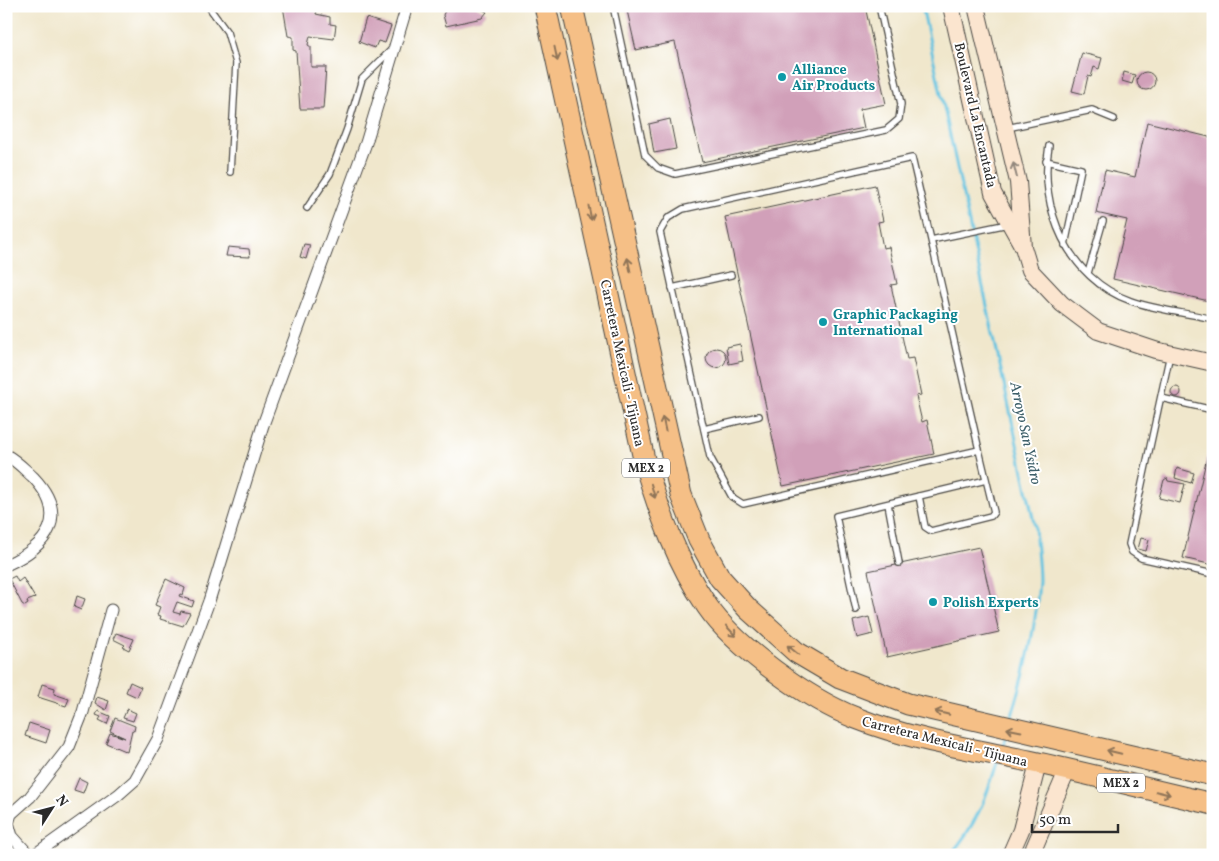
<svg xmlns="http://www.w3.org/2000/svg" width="1219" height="861" viewBox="0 0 1219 861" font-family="Vollkorn,serif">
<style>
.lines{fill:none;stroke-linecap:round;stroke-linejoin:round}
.stream{stroke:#62c3e0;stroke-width:3}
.building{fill:#d1a0b9}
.lane-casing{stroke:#494743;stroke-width:8}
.street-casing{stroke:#494743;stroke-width:13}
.secondary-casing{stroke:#494743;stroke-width:18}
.highway-casing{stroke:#494743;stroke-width:23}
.lane{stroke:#fff;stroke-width:5.5}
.street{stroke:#fff;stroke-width:11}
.secondary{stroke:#fbe5cf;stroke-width:16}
.highway{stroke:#f5bf86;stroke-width:21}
.oneway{stroke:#907558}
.oneway2{stroke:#93887d}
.culture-dot{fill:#0f9aa8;stroke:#fff;stroke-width:2}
.labels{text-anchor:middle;stroke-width:4;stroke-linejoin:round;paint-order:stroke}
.shield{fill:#fff;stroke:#6b6b6b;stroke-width:1}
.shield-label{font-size:12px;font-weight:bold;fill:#2b2b2b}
.culture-label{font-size:14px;font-weight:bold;fill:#0d838f;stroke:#fff;text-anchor:start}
.street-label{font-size:14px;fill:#2b2b2b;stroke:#fff}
.water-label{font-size:15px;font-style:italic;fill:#3e606a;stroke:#fff}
</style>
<rect width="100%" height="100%" fill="#fff"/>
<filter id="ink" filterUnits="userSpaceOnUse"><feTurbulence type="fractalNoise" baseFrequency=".02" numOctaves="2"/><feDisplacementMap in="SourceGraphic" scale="10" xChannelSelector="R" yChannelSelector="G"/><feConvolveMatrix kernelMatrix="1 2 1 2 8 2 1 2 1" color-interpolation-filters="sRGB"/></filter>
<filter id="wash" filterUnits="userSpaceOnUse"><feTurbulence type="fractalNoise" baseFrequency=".0096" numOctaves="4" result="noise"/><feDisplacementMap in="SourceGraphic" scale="20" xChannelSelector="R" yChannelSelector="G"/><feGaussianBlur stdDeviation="1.12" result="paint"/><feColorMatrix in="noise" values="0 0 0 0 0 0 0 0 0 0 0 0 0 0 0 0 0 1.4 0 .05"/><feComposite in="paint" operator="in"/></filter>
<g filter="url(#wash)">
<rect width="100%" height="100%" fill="#f0e7cc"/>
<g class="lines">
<g class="stream">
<path d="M922 6 1035 527C1036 545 1039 563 1039 581 1036 628 1025 674 1011 719"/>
<polyline points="1002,748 1006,735"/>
<path d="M950 855C975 827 986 799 997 763"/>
</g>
</g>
<g id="blocks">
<g class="building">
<polygon points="283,6 318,6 316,14 330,17 330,24 336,25 334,39 310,36 308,45 311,47 311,67 326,67 323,109 300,109 296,51 293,50 293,37 288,36"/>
<polygon points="447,6 475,6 487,12 482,18 446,26 443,15"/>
<polygon points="626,6 865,6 886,104 860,109 864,128 702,162 675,42 636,50"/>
<polygon points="366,18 391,26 385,43 378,41 375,48 359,42"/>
<polygon points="1082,53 1102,58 1099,69 1094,67 1091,77 1088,76 1084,94 1072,91"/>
<polygon points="1124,72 1135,75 1132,84 1122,81"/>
<circle cx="1146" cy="81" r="9"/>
<polygon points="670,119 676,149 654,153 649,124"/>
<polygon points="1147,122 1213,138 1213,302 1113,279 1127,220 1096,213 1105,170 1135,177"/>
<polygon points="875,185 883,221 878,222 883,248 889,247 897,284 891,285 907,359 913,358 921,395 916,396 922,422 927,420 934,454 783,486 725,217"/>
<polygon points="304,244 310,245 306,259 300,257"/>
<polygon points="228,247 249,249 250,257 226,256"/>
<polygon points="740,344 743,361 729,364 726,347"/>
<circle cx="716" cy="358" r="10"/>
<circle cx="1176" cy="392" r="5"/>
<polygon points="1212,436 1213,436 1213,565 1183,558"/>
<polygon points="1177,468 1194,473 1191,483 1175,478"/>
<polygon points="1167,478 1168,481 1185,484 1180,503 1159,498 1164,480"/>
<polygon points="1141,538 1149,540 1146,551 1138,549"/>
<polygon points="979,547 999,632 887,657 868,571"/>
<polygon points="15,576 18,582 23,578 35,598 27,601 28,604 25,606 22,604 9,579"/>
<polygon points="166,579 185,588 183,595 180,594 179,596 194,601 192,607 177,602 173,612 180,614 181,611 190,613 183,626 160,619 161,616 157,615 160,607 155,605"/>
<polygon points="77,596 85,599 81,610 74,607"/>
<polygon points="869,617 873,634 857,638 853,621"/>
<polygon points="116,633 134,639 129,650 123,647 125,645 113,639"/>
<polygon points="130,682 141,687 137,697 126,692"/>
<polygon points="42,684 55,688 54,694 69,699 66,706 38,697"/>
<polygon points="97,697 109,701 106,710 95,703"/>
<polygon points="127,709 136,713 133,721 123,718"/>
<polygon points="98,711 110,716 107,724 99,720 101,717 96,715"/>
<polygon points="115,718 135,726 134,731 132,730 127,752 106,743 110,733 125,738 110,731"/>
<polygon points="29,723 50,730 46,743 25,736"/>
<polygon points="79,778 87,782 83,793 74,790"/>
</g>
</g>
</g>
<g filter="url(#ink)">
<use href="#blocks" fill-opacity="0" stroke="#494743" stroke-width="1"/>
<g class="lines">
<defs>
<g id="lane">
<polyline points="208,6 227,32 236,63 230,172"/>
<polyline points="613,6 645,155 658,168 675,174 886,130 899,119 901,104 879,6"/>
<polyline points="1007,128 1092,110 1114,119"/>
<path d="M1049 146C1038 207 1068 279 1131 301 1157 310 1186 313 1213 319"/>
<polyline points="1046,161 1081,169 1065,245"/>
<polyline points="307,208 330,174 347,129 362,79 393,48"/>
<polyline points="931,240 912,158 683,209 668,218 660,232 710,457 732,497 743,504 979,450 931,240 1008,224"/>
<polyline points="1088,273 1103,221"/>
<polyline points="672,288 731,275"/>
<polyline points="1170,354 1129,544 1132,552 1141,558 1213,574"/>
<polyline points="1161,398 1213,410"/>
<polyline points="704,429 759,416"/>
<polyline points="919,496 925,527 931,531 991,516 994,512 979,450"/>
<polyline points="888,504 899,563"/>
<polyline points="856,610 836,516 986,480"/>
</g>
<g id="street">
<path d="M6 455C17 461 24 469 33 477 70 516 48 546 6 565"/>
<polyline points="29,855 12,836 8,823 11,814 30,797 69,747 83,712 111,610"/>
<polyline points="34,855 118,795 135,780 158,739 209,601 263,425 366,143 407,6"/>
</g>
<g id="secondary">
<polyline points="951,6 993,193 1022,245"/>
<polyline points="976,6 1018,182 1023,247 1030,270 1062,304 1098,331 1155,350 1213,363"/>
<polyline points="1010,855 1021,830 1038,764"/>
<polyline points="1031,855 1067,771"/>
</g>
<g id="highway">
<path d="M545 6 645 464C660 514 677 562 707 606 735 647 809 700 856 718 911 740 971 749 1029 761 1090 774 1151 790 1213 804"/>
<polyline points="572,6 681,495 699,540 720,578 748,609 796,652 840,678 908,704 1213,775"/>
</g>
</defs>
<use href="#lane" class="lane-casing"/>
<use href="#street" class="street-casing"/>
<use href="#secondary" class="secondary-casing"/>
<use href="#highway" class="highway-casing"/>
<use href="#lane" class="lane"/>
<use href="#street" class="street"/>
<use href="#secondary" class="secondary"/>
<use href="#highway" class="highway"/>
</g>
<defs><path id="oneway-shaft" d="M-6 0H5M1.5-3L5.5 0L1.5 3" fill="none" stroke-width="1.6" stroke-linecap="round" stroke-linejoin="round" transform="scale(1.25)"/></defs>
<g class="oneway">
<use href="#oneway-shaft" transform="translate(556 54) rotate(78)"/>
<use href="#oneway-shaft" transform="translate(590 213) rotate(78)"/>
<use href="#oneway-shaft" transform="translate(629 265) rotate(-102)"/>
<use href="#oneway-shaft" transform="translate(664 424) rotate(-102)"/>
<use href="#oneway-shaft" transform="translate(653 491) rotate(74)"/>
<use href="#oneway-shaft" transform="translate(731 631) rotate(47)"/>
<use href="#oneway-shaft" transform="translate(793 650) rotate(-141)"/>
<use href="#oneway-shaft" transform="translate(942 713) rotate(-166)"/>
<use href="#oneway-shaft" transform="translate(1014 730) rotate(-169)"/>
<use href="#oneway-shaft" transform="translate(1114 752) rotate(-167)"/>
<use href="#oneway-shaft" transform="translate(1163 793) rotate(13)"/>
</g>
<use class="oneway2" href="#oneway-shaft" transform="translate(1015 170) rotate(-104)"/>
</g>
<g class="culture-dot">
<circle cx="782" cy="77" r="5"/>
<circle cx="823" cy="322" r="5"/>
<circle cx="933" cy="602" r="5"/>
</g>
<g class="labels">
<g class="shield">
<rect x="622" y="458.5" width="48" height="19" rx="4"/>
<rect x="1097" y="773.5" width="48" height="19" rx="4"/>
</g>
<g class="shield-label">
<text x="646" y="472">MEX 2</text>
<text x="1121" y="787">MEX 2</text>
</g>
<g class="culture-label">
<text x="792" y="74">Alliance<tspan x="792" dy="16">Air Products</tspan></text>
<text x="833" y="319">Graphic Packaging<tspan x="833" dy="16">International</tspan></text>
<text x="943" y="607">Polish Experts</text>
</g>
<g class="street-label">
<text transform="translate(976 115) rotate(77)" y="5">Boulevard La Encantada</text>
<text transform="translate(623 363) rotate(78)" y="5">Carretera Mexicali - Tijuana</text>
<text transform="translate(945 741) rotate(14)" y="5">Carretera Mexicali - Tijuana</text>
</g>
<g class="water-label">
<text transform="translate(1026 433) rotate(78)" y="5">Arroyo San Ysidro</text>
</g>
</g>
<rect width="1219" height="861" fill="none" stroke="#fff" stroke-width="25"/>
<g transform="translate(52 808) rotate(54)" stroke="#ffffff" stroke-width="4" paint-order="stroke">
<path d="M0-4L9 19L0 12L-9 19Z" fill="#2b2b2b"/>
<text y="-8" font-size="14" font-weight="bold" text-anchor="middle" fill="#2b2b2b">N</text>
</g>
<path d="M1032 824v8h86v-8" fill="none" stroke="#2b2b2b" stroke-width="2.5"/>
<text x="1039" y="824" font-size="15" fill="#2b2b2b" stroke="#ffffff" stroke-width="4" paint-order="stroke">50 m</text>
</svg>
